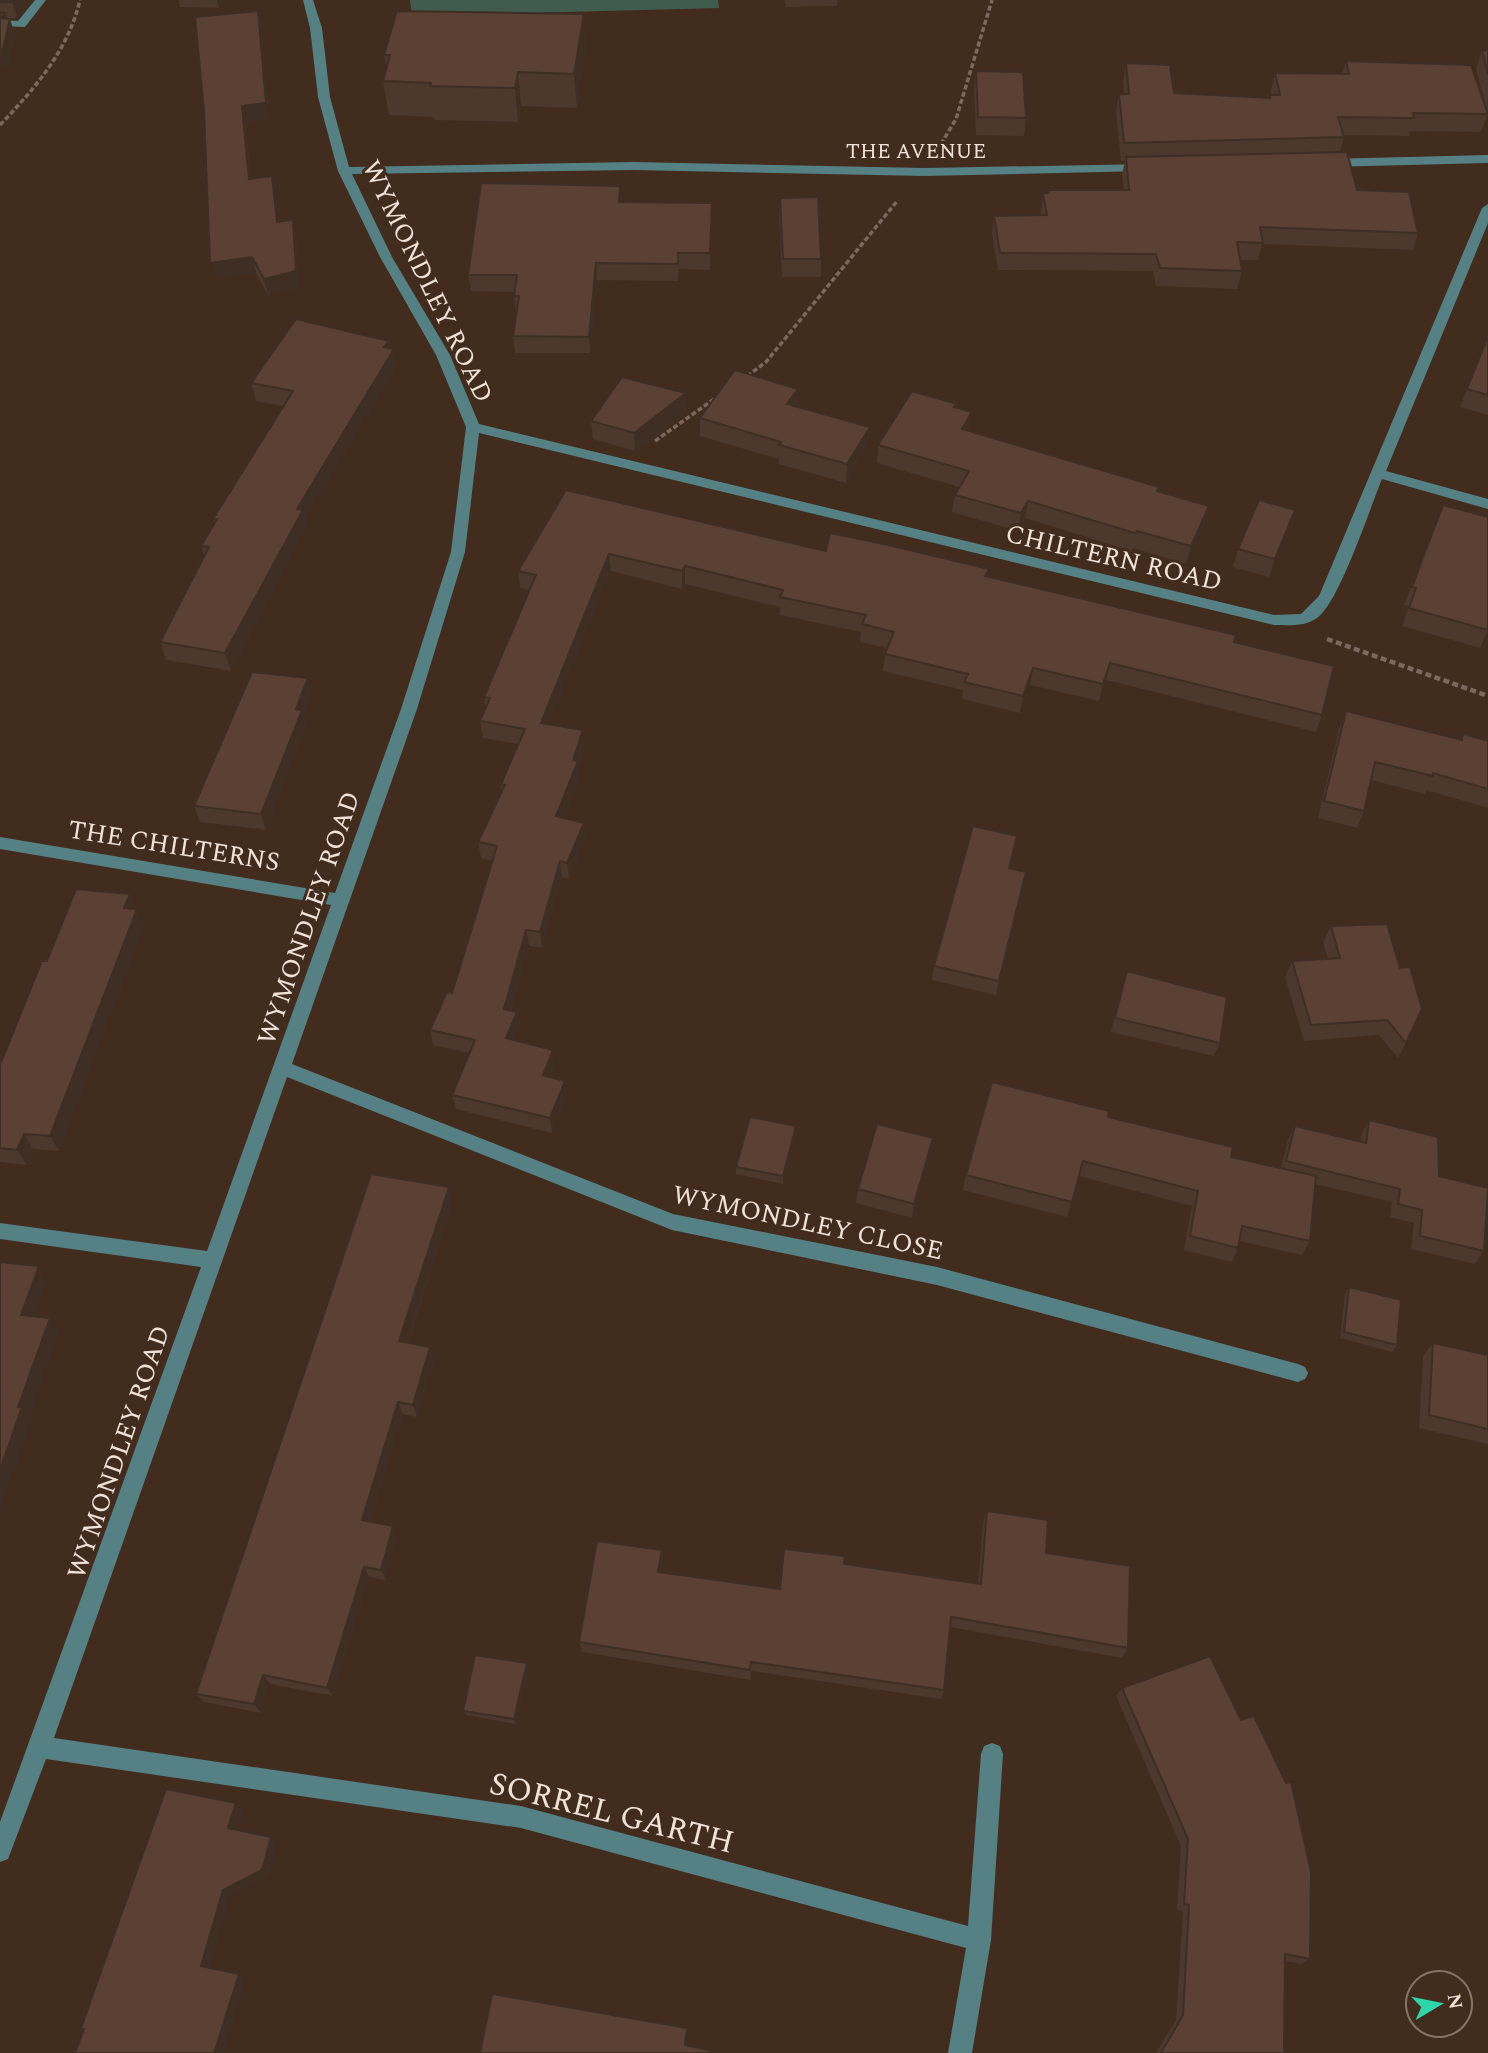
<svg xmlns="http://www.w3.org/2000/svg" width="1488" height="2053" viewBox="0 0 1488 2053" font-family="Spectral,serif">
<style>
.green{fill:#405c4e}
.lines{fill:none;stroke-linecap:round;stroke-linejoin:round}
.path-far1{stroke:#7c685c;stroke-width:3.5;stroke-dasharray:5 2.5;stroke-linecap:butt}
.path{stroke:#7c685c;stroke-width:4.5;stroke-dasharray:6 3.5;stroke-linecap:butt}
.minor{fill:#558084;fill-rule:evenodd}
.wall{fill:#4d382d}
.shaded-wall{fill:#3f2e24}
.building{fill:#5a4134;stroke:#3f2e24;stroke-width:2}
.labels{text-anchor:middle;stroke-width:6;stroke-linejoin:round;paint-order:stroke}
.far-street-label{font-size:21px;fill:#f1e2d9;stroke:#422c1e}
.street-label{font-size:26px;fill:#f1e2d9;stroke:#422c1e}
.near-street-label{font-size:32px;fill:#f1e2d9;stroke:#422c1e}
</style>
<rect width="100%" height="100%" fill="#422c1e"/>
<polygon class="green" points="410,0 718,0 719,8 412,16"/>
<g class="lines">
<g class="path-far1">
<path d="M0 125C35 88 68 51 80 0"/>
<polyline points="941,144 956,119 992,0"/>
<polyline points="747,376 766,362 898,200"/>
<polyline points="655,441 717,397"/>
</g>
<polyline class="path" points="1327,639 1488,696"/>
<g class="minor">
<polygon points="35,0 46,0 25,27 0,26 0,20 18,21"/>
<path d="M303 0H313L322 28 330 97 349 167 633 162 925 168 1149 164V170L1145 171 925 176 633 170 352 174 392 257 450 355 479 424 1274 615 1301 614 1319 596 1482 208 1488 204V223L1386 471 1488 499V509L1382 479C1370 508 1339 603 1317 618 1305 627 1288 625 1274 625L479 433 465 552 417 709 292 1064 673 1214 937 1267 1298 1364 1305 1367 1308 1373 1305 1379 1298 1382 937 1285 672 1230 287 1077 54 1738 521 1806 968 1926 981 1754 984 1746 992 1743 1000 1746 1003 1754 991 1940 972 2053H948L966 1948 521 1828 46 1759 8 1859 0 1862V1822L201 1267 0 1239V1223L207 1251 331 905 0 849V837L335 893 401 709 451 552 466 427 436 355 380 257 338 171 318 97 310 28Z"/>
<polygon points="1488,155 1488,163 1327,167 1321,163 1327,159"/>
</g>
</g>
<g class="wall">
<polygon points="0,0 32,0 17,18 7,18 15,35 9,65 0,67"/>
<polygon points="178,0 223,0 219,8 180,7"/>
<polygon points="785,0 838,0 837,6 786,7"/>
<polygon points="258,11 261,27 270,119 245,122 251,179 276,192 279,221 293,220 296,236 300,287 268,295 256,273 215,279"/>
<polygon points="584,14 586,48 577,108 521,106 518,122 435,120 434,117 389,115 383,81 387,69 384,55"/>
<polygon points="1482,50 1488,51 1488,112 1487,111 1488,114 1481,132 1410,131 1409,136 1343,135 1344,137 1340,152 1357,190 1418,233 1413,250 1262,244 1258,260 1240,260 1242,271 1237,289 1156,286 1153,271 998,270 992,233 994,216 1041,215 1041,210 1043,193 1049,193 1049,190 1124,190 1122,174 1125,161 1121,161 1116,112 1119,94 1124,94 1123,82 1126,63 1174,93 1269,98 1270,95 1272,95 1271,91 1275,73 1342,74 1346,61 1487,110 1476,69"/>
<polygon points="976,71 1026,118 1024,136 976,135 974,89"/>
<polygon points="780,198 821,259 821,277 782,277 779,216"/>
<polygon points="621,202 712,203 710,270 679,269 678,281 597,280 590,353 515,353 513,336 516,312 514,296 514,292 471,291 468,275"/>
<polygon points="1488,336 1488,415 1460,407"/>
<polygon points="390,348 394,349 397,367 305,519 307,527 231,671 166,660 160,642 204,556 201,546 214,524 213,519 283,406 256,401 251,383"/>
<polygon points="957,404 956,408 970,431 1158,492 1209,506 1204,524 1186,564 1133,548 1131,551 1025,518 1018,531 952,512 955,495 959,487 877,463 878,445"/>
<polygon points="797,407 868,445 846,483 779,464 779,459 700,436 700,418"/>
<polygon points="687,412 635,451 593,439 591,421"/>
<polygon points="566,490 826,551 988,576 1234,642 1322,715 1316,732 1106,680 1099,701 1030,685 1020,713 962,699 963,690 883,671 885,654 887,648 860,642 861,632 780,615 780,607 685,584 682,589 611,571 549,724 585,747 579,765 580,778 564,818 584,823 586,839 569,879 562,877 542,948 529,946 511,1011 520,1027 514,1040 555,1065 550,1077 567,1095 552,1133 456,1109 452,1095 470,1053 433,1045 430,1030 452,993 493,861 481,858 478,842 502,791 501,784 518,744 483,738 480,721 486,709 484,697 529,590 520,588 518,571"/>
<polygon points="1443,505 1488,630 1480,648 1402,626 1409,606 1404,605"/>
<polygon points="1295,510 1289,528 1269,577 1233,567 1238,549"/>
<polygon points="312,694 304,716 306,726 266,830 200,822 194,806"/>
<polygon points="1346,711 1461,740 1463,734 1488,741 1488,808 1426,790 1425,794 1371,780 1364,811 1357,828 1318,818 1339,729"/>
<polygon points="1014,851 1010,868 1026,872 996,995 932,980 934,966"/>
<polygon points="130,894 144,926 59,1151 33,1149 27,1165 0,1162 0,1065 47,961"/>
<polygon points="1331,926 1406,1043 1398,1058 1379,1035 1304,1041 1285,977 1292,961 1328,959 1323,942"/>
<polygon points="1127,971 1220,1043 1214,1056 1111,1032"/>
<polygon points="1108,1117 1231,1157 1281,1168 1288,1140 1295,1126 1360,1142 1362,1134 1369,1120 1439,1176 1484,1251 1475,1264 1411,1249 1414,1223 1390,1217 1392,1202 1315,1184 1310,1241 1302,1255 1239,1241 1238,1248 1232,1262 1184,1250 1192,1206 1079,1176 1067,1217 963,1190 966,1175"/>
<polygon points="796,1126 796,1134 783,1184 736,1174 736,1167"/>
<polygon points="930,1153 912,1218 856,1203 858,1189"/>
<polygon points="453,1201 408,1343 435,1359 417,1417 403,1414 370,1521 393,1526 398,1536 386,1580 369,1577 333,1696 270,1684 261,1713 204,1702 196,1694"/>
<polygon points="1349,1287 1397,1345 1392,1352 1340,1338 1345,1294"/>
<polygon points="1433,1343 1488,1355 1488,1444 1419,1428 1423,1356"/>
<polygon points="987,1511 1046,1553 1128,1648 1122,1658 950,1627 944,1690 941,1699 751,1671 750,1680 582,1652 579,1642 662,1550 663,1561 661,1573 780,1589 844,1564 978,1584 983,1523"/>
<polygon points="527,1663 528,1668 516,1724 466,1715 463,1711"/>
<polygon points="1122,1688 1310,1959 1301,1964 1285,1961 1284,2050 1287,2053 1156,2053 1176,2020 1183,1911 1177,1910 1181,1846 1116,1696"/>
</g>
<g class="shaded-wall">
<polygon points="14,0 32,0 17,18 12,2"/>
<polygon points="217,0 223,0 219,8"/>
<polygon points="258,11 261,27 270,119 245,122 252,195 249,179 242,106"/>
<polygon points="5,13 9,25 10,19 15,35 9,65 0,67 1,18"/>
<polygon points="584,14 586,48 577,108 574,74"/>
<polygon points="518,72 521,106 518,122 515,88"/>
<polygon points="272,176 276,192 281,238 277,222"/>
<polygon points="712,203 713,219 710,270 710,253"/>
<polygon points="293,220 296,236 300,287 268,295 264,279"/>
<polygon points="252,257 256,273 215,279 210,263"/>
<polygon points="596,263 597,280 590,353 589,337"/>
<polygon points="389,341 391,354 394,349 397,367 305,519 307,527 231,671 225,653 297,509 384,347"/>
<polygon points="798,389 797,407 787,404"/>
<polygon points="686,393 687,412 635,451 634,433"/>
<polygon points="972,412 970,430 960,446 962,429"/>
<polygon points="870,427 868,445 846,483 847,464"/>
<polygon points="1028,501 1025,518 1018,531 1021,513"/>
<polygon points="1209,506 1204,524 1186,564 1191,546"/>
<polygon points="1295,510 1289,528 1269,577 1275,559"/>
<polygon points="609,554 611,571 543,740 541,723"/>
<polygon points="685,566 685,584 682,589 682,571"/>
<polygon points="1110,663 1106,680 1099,701 1103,684"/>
<polygon points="1033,668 1030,685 1020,713 1023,696"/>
<polygon points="308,678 312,694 304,716 306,726 266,830 261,814 296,709"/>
<polygon points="583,730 585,747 579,765 580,778 558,833 556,816 573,760"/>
<polygon points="584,823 586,839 569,879 567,863"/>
<polygon points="560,861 562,877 542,948 540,932"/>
<polygon points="1026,872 1023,887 996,995 999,981"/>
<polygon points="130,894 144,926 59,1151 50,1136 124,908"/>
<polygon points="526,930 529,946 507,1024 504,1009"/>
<polygon points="517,1012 520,1027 509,1054 506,1038"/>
<polygon points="553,1050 555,1065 545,1090 543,1075"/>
<polygon points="565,1081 567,1095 552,1133 550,1118"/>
<polygon points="796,1126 796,1134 783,1184 783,1176"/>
<polygon points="24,1134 33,1149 27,1165 17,1150"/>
<polygon points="933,1138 930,1153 912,1218 914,1204"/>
<polygon points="449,1187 453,1201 404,1354 399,1341"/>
<polygon points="39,1266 49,1280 31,1329 21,1315"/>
<polygon points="50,1318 60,1332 30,1416 33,1420 0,1512 0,1470 18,1407"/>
<polygon points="430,1347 435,1359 417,1417 413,1405"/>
<polygon points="398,1402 403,1414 367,1530 362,1520"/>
<polygon points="393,1526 398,1536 386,1580 381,1570"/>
<polygon points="662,1550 663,1561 660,1583 658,1572"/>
<polygon points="364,1567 369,1577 333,1696 327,1688"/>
<polygon points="527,1663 528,1668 516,1724 514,1719"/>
<polygon points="263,1675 270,1684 261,1713 254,1704"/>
<polygon points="236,1803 244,1811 236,1835 228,1828"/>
<polygon points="271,1837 279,1844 269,1876 231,1896 210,1971 201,1966 223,1890"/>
<polygon points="239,1974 247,1979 224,2053 214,2053"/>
<polygon points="687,2028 688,2033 686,2049 685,2045"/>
</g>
<g class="building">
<polygon points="0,0 14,0 12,2 0,2"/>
<polygon points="258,11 266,103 242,106 249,179 272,176 277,222 293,220 296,271 264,279 252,257 210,263 204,111 195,17"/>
<polygon points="397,11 584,14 574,74 518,72 515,88 430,86 431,83 383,81 390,55 384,55"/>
<polygon points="0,13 5,13 1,18 10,19 3,49 0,50"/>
<polygon points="1482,50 1488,51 1488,74"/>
<polygon points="1346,61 1471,65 1488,114 1413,113 1414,118 1338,117 1344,137 1124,143 1119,94 1129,94 1126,63 1170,65 1174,93 1270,98 1270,95 1280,95 1275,73 1349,74"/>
<polygon points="976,71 1023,72 1026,118 978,117"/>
<polygon points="1347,152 1357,190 1409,192 1418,233 1260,227 1263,243 1237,242 1242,271 1160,268 1156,254 1000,253 994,216 1047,215 1043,193 1049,193 1049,190 1129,190 1126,157"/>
<polygon points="481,183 620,186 619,202 712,203 710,253 678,253 678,264 596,263 589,337 513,336 519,296 514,296 517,275 468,275"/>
<polygon points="818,197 821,259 783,259 780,198"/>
<polygon points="296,319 389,341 384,347 394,349 297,509 303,510 225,653 160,642 209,547 201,546 217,519 213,519 293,391 251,383"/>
<polygon points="1488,336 1488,395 1467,389"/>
<polygon points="735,370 798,389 787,404 870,427 847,464 779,445 781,442 700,418"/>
<polygon points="622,377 686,393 634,433 591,421"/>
<polygon points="912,391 957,404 954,407 972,412 962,429 1159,487 1157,491 1209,506 1191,546 1137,531 1135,533 1028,501 1021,513 955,495 969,471 878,445"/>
<polygon points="566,490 826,551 830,533 884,544 989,569 985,576 1236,635 1234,642 1334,666 1322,715 1110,663 1103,684 1033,668 1023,696 964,682 968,674 885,654 894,632 862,624 866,615 780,597 783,590 685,566 682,571 609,554 541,723 583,730 573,760 578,761 556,816 584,823 567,863 560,861 540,932 526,930 504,1009 517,1012 506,1038 553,1050 543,1075 565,1081 550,1118 452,1095 475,1040 430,1030 447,992 452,993 497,846 478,842 505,785 501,784 525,729 480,721 490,698 484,697 536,575 518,571"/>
<polygon points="1259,500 1295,510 1275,559 1238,549"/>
<polygon points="1443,505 1488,517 1488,630 1409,608 1416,588 1412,587"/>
<polygon points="252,672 308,678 296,709 302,710 261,814 194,806"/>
<polygon points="1346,711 1462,740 1463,734 1488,741 1488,789 1433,773 1433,776 1375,762 1364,811 1324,801"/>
<polygon points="973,826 1017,836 1009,868 1026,872 999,981 934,966"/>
<polygon points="76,889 130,894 124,908 137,909 50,1136 24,1134 17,1150 0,1148 0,1065 42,961 47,961"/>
<polygon points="1387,924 1400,968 1410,967 1422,1009 1406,1043 1387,1020 1311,1025 1292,961 1340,958 1331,926"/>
<polygon points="1127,971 1227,997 1220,1043 1115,1018"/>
<polygon points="992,1082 1109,1111 1108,1117 1233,1147 1231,1157 1316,1176 1310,1241 1242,1226 1238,1248 1190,1236 1198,1191 1083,1161 1072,1202 966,1175"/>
<polygon points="750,1117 796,1126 783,1176 736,1167"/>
<polygon points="1369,1120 1438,1137 1439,1176 1488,1188 1484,1251 1420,1236 1422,1210 1398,1204 1400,1189 1286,1161 1295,1126 1366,1143"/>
<polygon points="877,1124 933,1138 914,1204 858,1189"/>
<polygon points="371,1174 449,1187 399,1341 430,1347 413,1405 398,1402 362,1520 393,1526 381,1570 364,1567 327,1688 263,1675 254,1704 196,1694"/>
<polygon points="0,1262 39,1266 21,1315 50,1318 18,1407 22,1407 0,1470"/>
<polygon points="1349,1287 1401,1300 1397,1345 1344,1332"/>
<polygon points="1433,1343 1488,1355 1488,1429 1429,1415"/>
<polygon points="987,1511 1048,1520 1046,1553 1130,1566 1128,1648 951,1617 944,1690 751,1662 750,1670 579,1642 597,1541 662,1550 658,1572 780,1589 784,1549 845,1556 844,1564 981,1584"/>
<polygon points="475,1655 527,1663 514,1719 463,1711"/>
<polygon points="1210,1656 1241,1720 1254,1716 1286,1783 1291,1782 1311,1872 1310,1959 1285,1954 1284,2050 1287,2053 1161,2053 1183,2015 1189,1905 1184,1904 1188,1839 1122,1688"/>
<polygon points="166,1789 236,1803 228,1828 271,1837 262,1870 223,1890 201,1966 239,1974 214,2053 75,2053 84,2029 81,2028"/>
<polygon points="492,1994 687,2028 685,2045 720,2053 480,2053"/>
</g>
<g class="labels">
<g class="far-street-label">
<text x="916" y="158">THE AVENUE</text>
</g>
<g class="street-label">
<text transform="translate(428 281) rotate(64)" y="9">WYMONDLEY ROAD</text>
<text transform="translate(1114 557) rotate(13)" y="9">CHILTERN ROAD</text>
<text transform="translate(174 845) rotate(9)" y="9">THE CHILTERNS</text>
<text transform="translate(308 918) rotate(-71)" y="9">WYMONDLEY ROAD</text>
<text transform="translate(808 1222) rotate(12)" y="9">WYMONDLEY CLOSE</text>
<text transform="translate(118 1452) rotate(-71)" y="9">WYMONDLEY ROAD</text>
</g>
<g class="near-street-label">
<text transform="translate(612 1812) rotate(14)" y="11">SORREL GARTH</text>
</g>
</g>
<g transform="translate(1439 2004) rotate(80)"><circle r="33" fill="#422c1e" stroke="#887569" stroke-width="2"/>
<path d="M0-5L12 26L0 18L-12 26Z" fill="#2ed4aa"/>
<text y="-10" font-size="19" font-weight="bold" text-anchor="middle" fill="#f1e2d9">N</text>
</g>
</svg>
